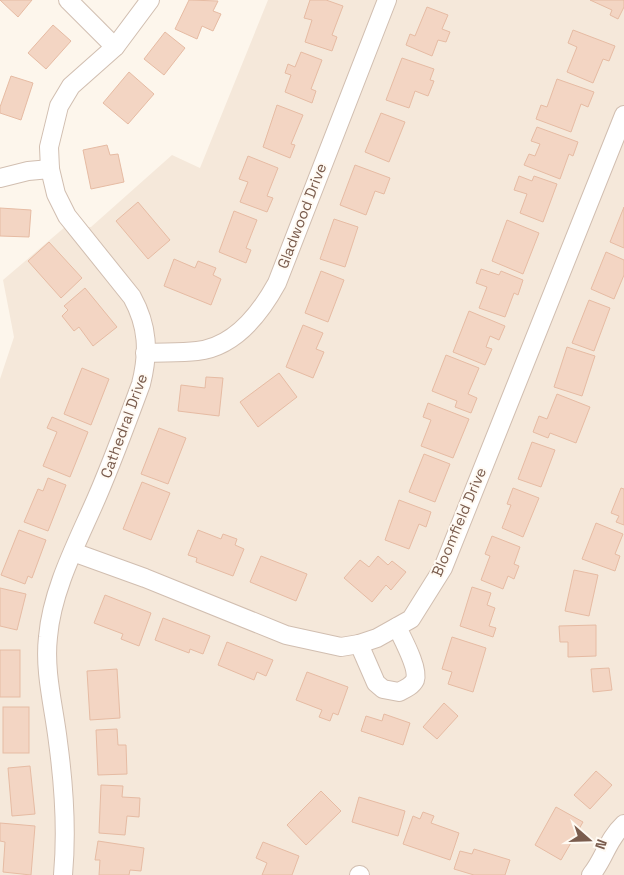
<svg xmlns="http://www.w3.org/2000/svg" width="624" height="875" viewBox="0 0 624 875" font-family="'Space Grotesk',sans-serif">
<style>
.residential{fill:#f5e8da}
.building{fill:#f3d5c3;stroke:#e6bba3}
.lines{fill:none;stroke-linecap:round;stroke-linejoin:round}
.street-casing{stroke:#d1beb0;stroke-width:20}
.street{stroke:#fff;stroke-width:18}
.labels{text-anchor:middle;stroke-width:4;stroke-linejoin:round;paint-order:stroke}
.street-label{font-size:15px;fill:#7a5c4d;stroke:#fffaf3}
</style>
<rect width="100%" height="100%" fill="#fdf6ec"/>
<polygon class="residential" points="268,0 624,0 624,875 0,875 0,379 14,337 3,280 65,227 91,227 172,155 200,168"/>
<g class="building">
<polygon points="0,0 32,0 18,17"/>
<polygon points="189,0 218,1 213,11 221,14 213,31 202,26 197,39 175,29"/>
<polygon points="310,0 326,0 343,6 332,35 337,37 332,51 305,42 312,20 304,18"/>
<polygon points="590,0 624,0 624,7 618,19 610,15 612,10"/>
<polygon points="427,7 448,15 442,29 450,32 446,42 438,40 432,56 406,45 410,34 415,36"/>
<polygon points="53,25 71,41 46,69 28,53"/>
<polygon points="573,30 615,46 609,61 603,59 593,83 567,72 577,47 568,43"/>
<polygon points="165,32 185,48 164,75 144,59"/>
<polygon points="301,52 322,60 311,89 316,91 312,103 285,92 291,75 285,73 288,64 295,67"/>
<polygon points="402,58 434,69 430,80 434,81 428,96 415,91 409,108 386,100"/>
<polygon points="129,72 154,94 128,124 103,103"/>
<polygon points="11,76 33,83 21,120 0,113 0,107"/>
<polygon points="557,79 594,92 588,107 581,104 571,132 536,119 541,105 547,107"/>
<polygon points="277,105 303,115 291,144 295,145 290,158 263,147"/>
<polygon points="381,113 405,122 389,162 365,152"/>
<polygon points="537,127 578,142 573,156 569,154 560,179 524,165 529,154 535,156 540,144 531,141"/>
<polygon points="107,145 110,155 118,154 124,182 91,189 83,150"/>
<polygon points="248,156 278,168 267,196 273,198 267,212 240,202 248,182 239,179"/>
<polygon points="355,165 390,178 384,194 375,191 366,215 340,205"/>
<polygon points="519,176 532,181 534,176 557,184 543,222 520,213 527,194 514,190"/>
<polygon points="138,202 170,240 148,259 116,221"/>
<polygon points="624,207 624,248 610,242"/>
<polygon points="0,208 31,210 29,237 0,236"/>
<polygon points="234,211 257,220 246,248 251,250 246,263 219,252"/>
<polygon points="334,219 358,227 345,267 320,259"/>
<polygon points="507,220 539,233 523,274 492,261"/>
<polygon points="49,242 82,278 61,298 28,261"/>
<polygon points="606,252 624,260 624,275 614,299 591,289"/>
<polygon points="174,259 195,268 198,261 216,268 213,275 221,279 211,305 164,286"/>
<polygon points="481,269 499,275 501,271 523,280 518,295 514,293 505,317 479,308 487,287 476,283"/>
<polygon points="321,271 344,280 328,322 305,313"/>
<polygon points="85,288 117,327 93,346 79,327 74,331 62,316 68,310 64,306"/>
<polygon points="589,300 610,308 594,351 572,343"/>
<polygon points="469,311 505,326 499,340 490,336 486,347 492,349 485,365 453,352"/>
<polygon points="303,325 323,333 316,349 324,352 313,378 286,367"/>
<polygon points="567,347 595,356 582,396 554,387"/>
<polygon points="446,355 479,368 468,394 477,398 471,413 455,407 457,401 432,391"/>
<polygon points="82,368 109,379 91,425 64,414"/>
<polygon points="279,373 297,397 258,427 240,402"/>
<polygon points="206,377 223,378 219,416 178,411 181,385 205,388"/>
<polygon points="557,394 590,407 576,443 550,433 548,438 533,432 539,416 547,419"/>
<polygon points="428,403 469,419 453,458 421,446 431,420 423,417"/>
<polygon points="52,417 88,432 70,477 43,466 57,432 47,428"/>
<polygon points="159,428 186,438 168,484 141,474"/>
<polygon points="532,442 555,450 541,487 518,479"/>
<polygon points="424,454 450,464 435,502 409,492"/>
<polygon points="48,478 66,485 48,531 24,522 38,489 43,491"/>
<polygon points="142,482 170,493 151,540 123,529"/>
<polygon points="513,488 539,498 523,537 502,528 511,505 507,504"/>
<polygon points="621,488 624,489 624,525 616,522 619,516 611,513"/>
<polygon points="399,500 431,512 426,527 419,524 409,549 385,540"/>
<polygon points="596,523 623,534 615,554 620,556 615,571 582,559"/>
<polygon points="19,530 46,540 32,578 28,576 25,584 1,575"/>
<polygon points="198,530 221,539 223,534 237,539 235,545 244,549 233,576 196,562 197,558 188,555"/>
<polygon points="492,536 520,547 514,564 519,566 514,579 508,576 503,589 481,580 490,556 485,554"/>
<polygon points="261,556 307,574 296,601 250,582"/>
<polygon points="378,556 388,565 392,561 406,572 391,590 386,585 372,602 344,578 360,560 369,567"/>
<polygon points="574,570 598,575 589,616 565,611"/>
<polygon points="472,587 491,593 487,605 495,608 489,626 496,628 493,637 460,626"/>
<polygon points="0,588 26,594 17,630 0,626"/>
<polygon points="105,595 151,613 139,646 121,639 123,634 94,623"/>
<polygon points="163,618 210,636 203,654 190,649 189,653 155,640"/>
<polygon points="596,625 596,656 568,657 568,642 560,642 559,626"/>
<polygon points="452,637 486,648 473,692 448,684 452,672 442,669"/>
<polygon points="227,642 273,660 266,676 257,672 254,680 218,665"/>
<rect x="0" y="650" width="20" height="47"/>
<polygon points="609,668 612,690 593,692 591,669"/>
<polygon points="117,669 120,718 90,720 87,671"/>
<polygon points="307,672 348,687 338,715 333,713 330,721 319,717 322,710 296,700"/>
<polygon points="444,703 458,716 437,739 423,727"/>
<rect x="3" y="707" width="26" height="46"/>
<polygon points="384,714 410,723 403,745 361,731 366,716 382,721"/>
<polygon points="117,729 118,745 126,745 127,774 98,775 96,730"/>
<polygon points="30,766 35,814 12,816 8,768"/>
<polygon points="596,771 612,785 590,809 574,795"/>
<polygon points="101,785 123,786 122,797 140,798 139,817 127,816 125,835 99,833"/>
<polygon points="321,791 341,811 306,845 287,825"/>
<polygon points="359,797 405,811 398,836 352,822"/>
<polygon points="556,807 583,822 561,860 535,845"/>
<polygon points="423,812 434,816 431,823 459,833 450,860 403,844 413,816 420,819"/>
<polygon points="0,823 35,826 31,875 3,872 5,842 0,841"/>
<polygon points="98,841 144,848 141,871 130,870 129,875 99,875 100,860 95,860"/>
<polygon points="263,842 299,856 292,875 262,875 267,863 256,858"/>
<polygon points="474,849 510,860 505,875 474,875 454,869 460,851 472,854"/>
</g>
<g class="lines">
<defs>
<g id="street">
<polyline points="68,0 115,47"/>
<polyline points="0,178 28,171 50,169"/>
<path d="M145 353C162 352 180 353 197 351 235 347 260 314 277 283L387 0"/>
<polyline points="73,552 145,578 286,635 341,647 359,644 377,638 411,619 443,568 624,115"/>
<path d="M359 644 376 683 383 689 399 692C405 689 412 686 415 680 419 668 402 638 397 627"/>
<path d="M63 875C67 831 64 786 58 742 54 707 44 672 48 637 52 589 78 541 97 497 113 460 127 422 141 384 149 352 148 326 132 297L67 216 56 194 50 169 49 147 59 106 71 86 115 47 150 0"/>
<polyline points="359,875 360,875"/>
<path d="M591 875C605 858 607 840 624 824"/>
</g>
</defs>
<use href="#street" class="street-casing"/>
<use href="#street" class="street"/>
</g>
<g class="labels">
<g class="street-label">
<text transform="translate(302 216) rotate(-69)" y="5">Gladwood Drive</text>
<text transform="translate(124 426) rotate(-70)" y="5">Cathedral Drive</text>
<text transform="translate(459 522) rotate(-67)" y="5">Bloomfield Drive</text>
</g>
</g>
<g transform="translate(589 840) rotate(110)" stroke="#fffaf3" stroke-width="4" paint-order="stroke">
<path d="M0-4L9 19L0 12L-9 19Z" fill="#7a5c4d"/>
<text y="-8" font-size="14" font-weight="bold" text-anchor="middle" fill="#7a5c4d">N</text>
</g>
</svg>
